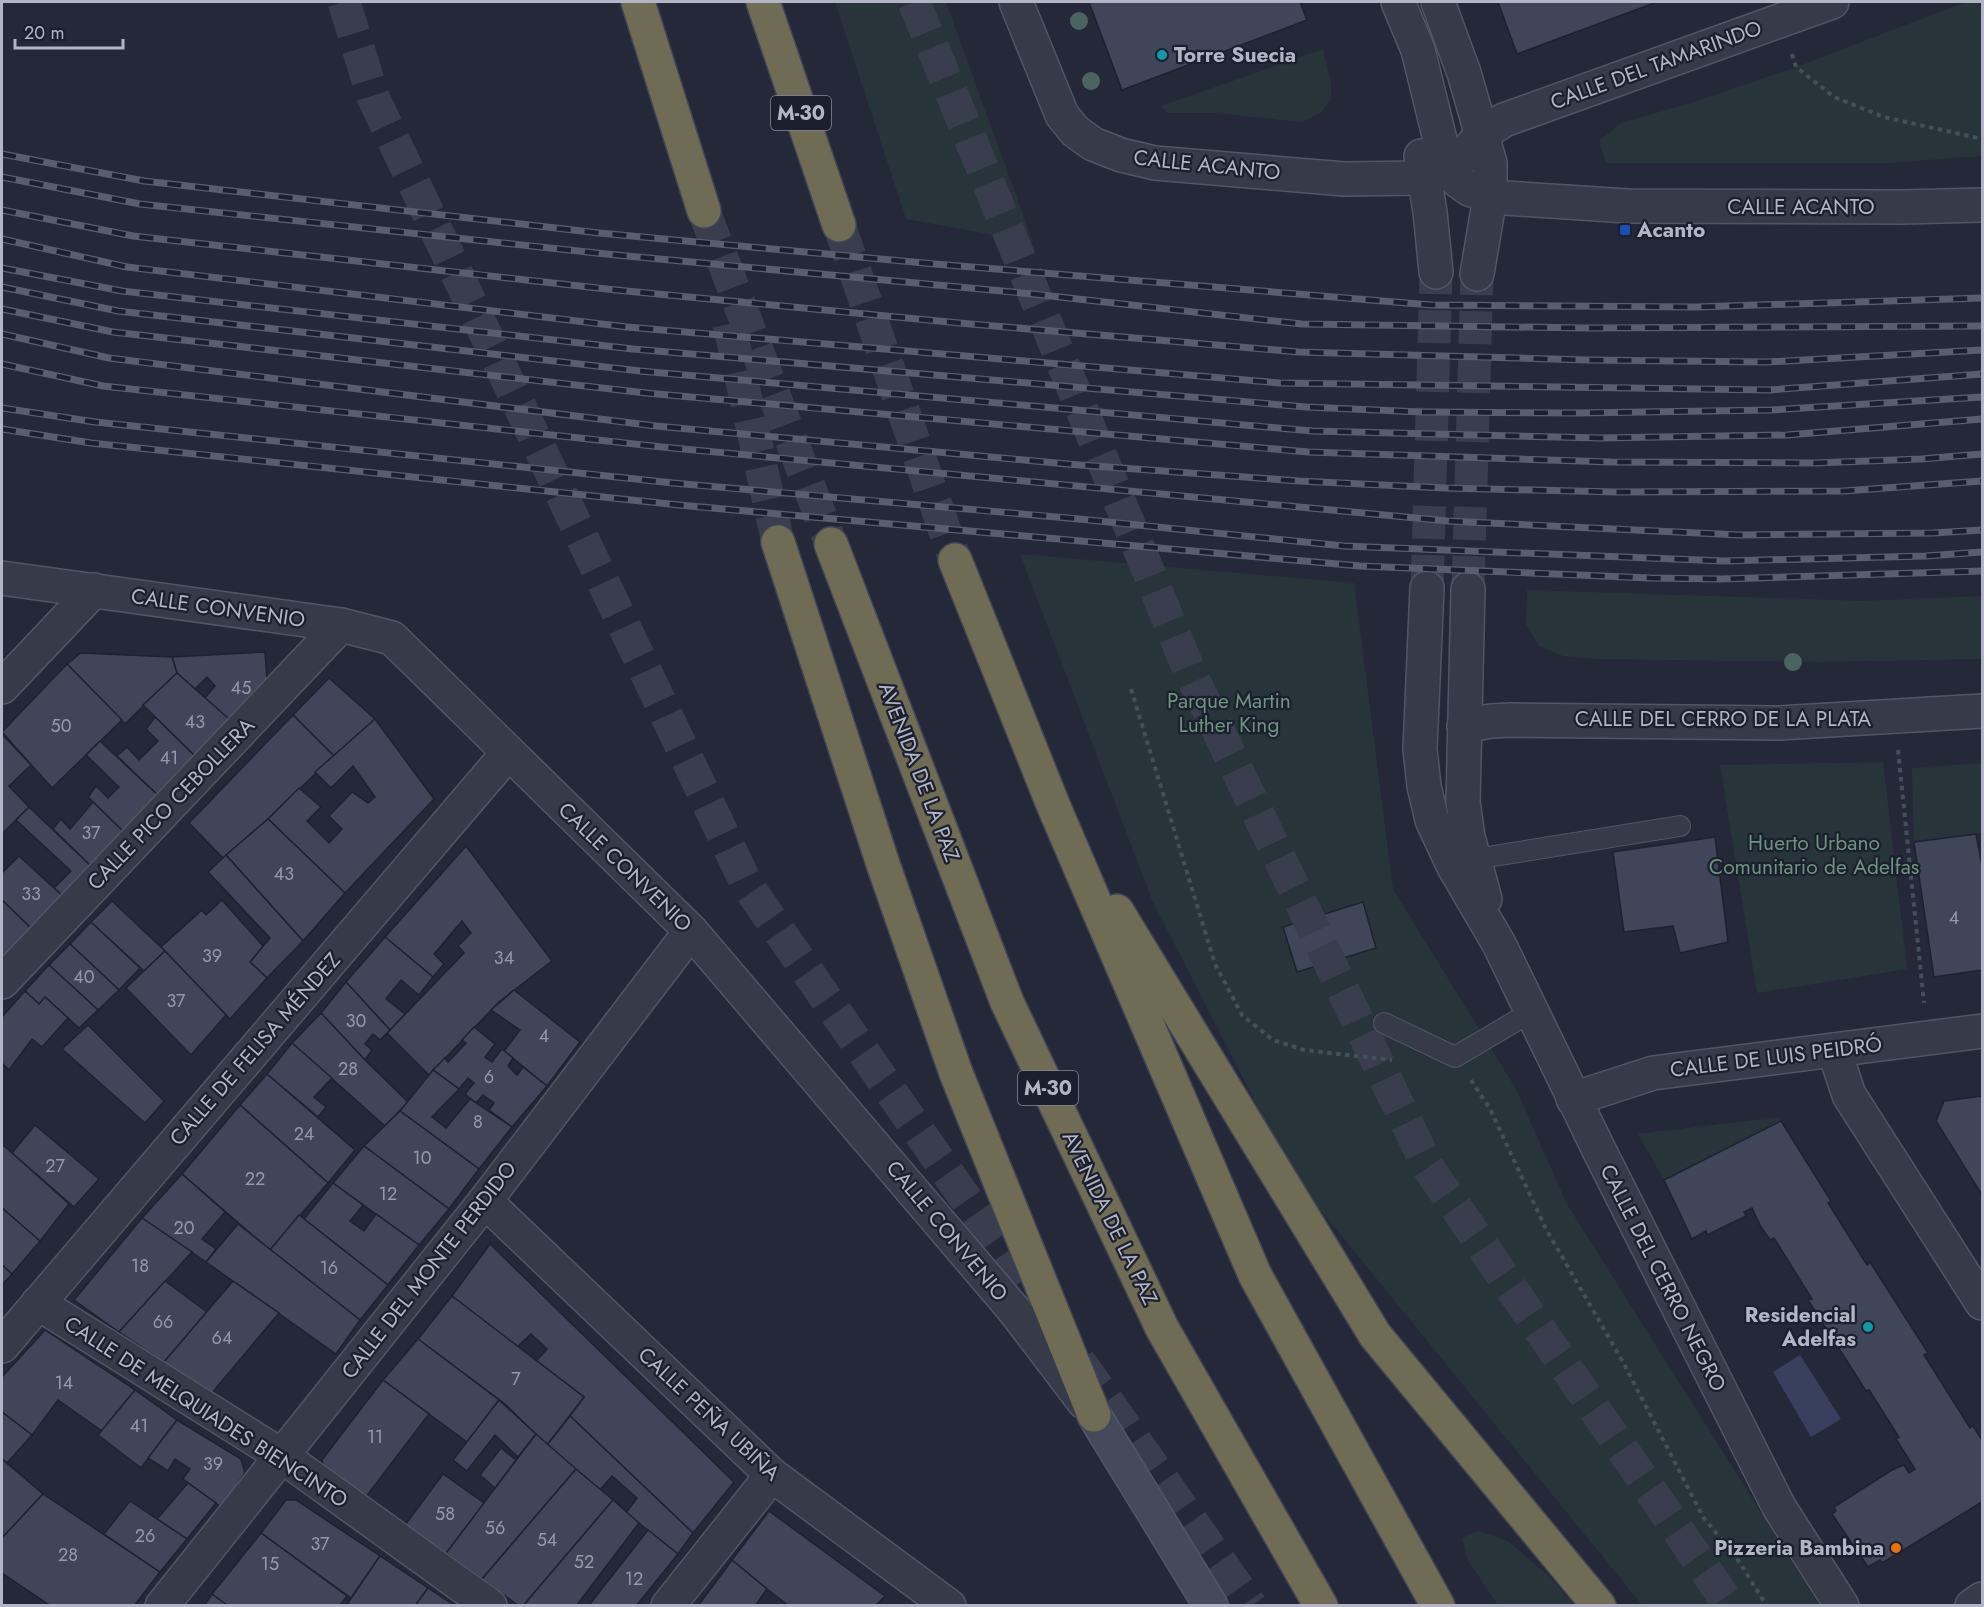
<svg xmlns="http://www.w3.org/2000/svg" width="1984" height="1607" viewBox="0 0 1984 1607" font-family="Jost,sans-serif">
<style>
.green{fill:#27353b}
.water{fill:#393f5f}
.building{fill:#404559;stroke:#1e2130;stroke-width:1.5}
.lines{fill:none;stroke-linecap:round;stroke-linejoin:round}
.street-tunnel{stroke:#393d4e;stroke-width:33;stroke-dasharray:33 16;stroke-linecap:butt}
.highway-tunnel{stroke:#393d4e;stroke-width:33;stroke-dasharray:33 16;stroke-linecap:butt}
.lane-casing{stroke:#525564;stroke-width:22}
.street-casing{stroke:#525564;stroke-width:36}
.secondary-casing{stroke:#525564;stroke-width:36}
.highway-casing{stroke:#424554;stroke-width:36}
.path{stroke:#435057;stroke-width:4;stroke-dasharray:4.5 4.5;stroke-linecap:butt}
.lane{stroke:#373a49;stroke-width:20}
.street{stroke:#373a49;stroke-width:33}
.secondary{stroke:#45495c;stroke-width:33}
.highway{stroke:#6f6b55;stroke-width:33}
.rail-casing{stroke:#595d70;stroke-width:7}
.rail{stroke:#1c1f2e;stroke-width:4.5;stroke-dasharray:14;stroke-linecap:butt}
.tree{fill:#4b645f}
.culture-dot{fill:#0f9aa8;stroke:#1c1f2e;stroke-width:2}
.transit-dot{fill:#1a4fb4;stroke:#1c1f2e;stroke-width:2}
.food-dot{fill:#e8710a;stroke:#1c1f2e;stroke-width:2}
.labels{text-anchor:middle;stroke-width:4.5;stroke-linejoin:round;paint-order:stroke}
.number-label{font-size:18px;fill:#9699aa}
.shield{fill:#1c1f2e;stroke:#858898;stroke-width:1.5}
.shield-label{font-size:20px;font-weight:bold;fill:#b2b5c5}
.poi-label{font-size:21px;font-weight:bold;fill:#b2b5c5;stroke:#1c1f2e;text-anchor:start}
.street-label{font-size:21px;fill:#b2b5c5;stroke:#1c1f2e}
.park-label{font-size:21px;fill:#6b957e;stroke:#1c1f2e}
</style>
<rect width="100%" height="100%" fill="#242839"/>
<g class="green">
<polygon points="835,2 946,2 1033,242 906,219"/>
<polygon points="1966,2 1982,2 1982,156 1888,163 1606,163 1599,141 1621,123 1694,102 1796,67"/>
<polygon points="1323,49 1331,82 1331,99 1321,113 1301,122 1217,113 1168,113 1161,106"/>
<polygon points="1020,554 1354,583 1393,889 1516,1089 1567,1204 1819,1605 1642,1605 1293,1176 1152,900"/>
<polygon points="1527,590 1863,601 1982,596 1982,659 1821,662 1597,659 1563,656 1539,646 1526,624"/>
<polygon points="1883,762 1907,969 1757,993 1720,765"/>
<polygon points="1982,763 1982,833 1914,842 1912,768"/>
<polygon points="1779,1117 1781,1121 1664,1180 1638,1134"/>
<polygon points="1479,1531 1508,1541 1549,1576 1574,1605 1498,1605 1467,1559 1462,1538"/>
</g>
<polygon class="water" points="1800,1355 1841,1419 1811,1437 1773,1372"/>
<g class="building">
<polygon points="1089,2 1300,2 1307,20 1122,90"/>
<polygon points="1498,2 1657,2 1517,54"/>
<polygon points="265,652 268,694 237,726 204,699 215,686 207,677 195,689 177,673 172,657"/>
<polygon points="81,653 172,657 177,673 125,724 67,664"/>
<polygon points="67,664 122,720 52,788 2,732"/>
<polygon points="177,673 237,726 201,762 143,705"/>
<polygon points="329,678 375,719 334,756 293,715"/>
<polygon points="293,715 334,756 268,819 223,858 189,823"/>
<polygon points="155,717 201,762 164,801 117,756 127,747 139,760 158,741 146,729"/>
<polygon points="375,719 434,799 345,893 268,819 299,788 321,807 307,821 329,843 342,829 329,816 352,792 368,803 375,797 353,766 331,788 315,772"/>
<polygon points="2,734 31,765 9,786 29,807 2,834"/>
<polygon points="100,741 164,801 130,838 88,797 96,786 108,798 119,787 86,755"/>
<polygon points="93,802 130,838 96,871 53,829 61,819 70,829"/>
<polygon points="29,807 96,871 68,901 54,888 71,871 16,820"/>
<polygon points="268,819 345,893 303,941 226,855"/>
<polygon points="1976,834 1982,866 1982,970 1934,977 1914,842"/>
<polygon points="1715,837 1728,942 1680,953 1673,926 1624,932 1613,852"/>
<polygon points="466,846 552,961 499,1002 429,1075 387,1033 464,953 458,946 471,933 462,921 434,954 444,964 433,977 385,937"/>
<polygon points="226,855 303,941 267,978 250,962 270,938 208,872"/>
<polygon points="19,856 68,901 36,933 2,900 2,873"/>
<polygon points="2,900 36,933 2,967"/>
<polygon points="222,900 263,946 250,962 267,978 230,1019 161,947 202,910 206,915"/>
<polygon points="112,901 165,951 144,971 91,922"/>
<polygon points="1363,902 1376,948 1297,972 1283,927"/>
<polygon points="91,922 140,968 119,990 70,944"/>
<polygon points="385,937 433,977 419,995 401,980 386,999 405,1014 390,1030 346,982"/>
<polygon points="70,944 119,990 98,1010 49,965"/>
<polygon points="165,951 226,1015 191,1055 126,988"/>
<polygon points="49,965 98,1010 79,1028 45,997 39,1004 25,991"/>
<polygon points="346,982 390,1030 380,1040 373,1034 365,1044 372,1050 365,1060 321,1013"/>
<polygon points="514,990 580,1042 547,1086 504,1051 520,1030 491,1010"/>
<polygon points="25,991 39,1004 45,997 68,1018 42,1047 32,1039 9,1070 2,1063 2,1017"/>
<polygon points="321,1013 365,1060 408,1102 385,1126 292,1043"/>
<polygon points="88,1025 164,1101 145,1123 62,1049"/>
<polygon points="474,1027 495,1044 485,1057 492,1062 502,1049 513,1058 508,1066 517,1075 523,1067 547,1086 512,1127 489,1110 494,1103 483,1095 476,1103 465,1094 474,1083 468,1078 459,1089 433,1070 445,1058 448,1062 466,1043 462,1040"/>
<polygon points="292,1043 332,1078 314,1097 326,1107 318,1117 267,1074"/>
<polygon points="433,1070 459,1089 432,1117 446,1128 470,1099 512,1127 479,1169 400,1111"/>
<polygon points="267,1074 355,1150 328,1183 240,1105"/>
<polygon points="1982,1096 1982,1195 1936,1121 1944,1101"/>
<polygon points="240,1105 328,1183 270,1250 182,1174"/>
<polygon points="400,1111 479,1169 449,1209 364,1146"/>
<polygon points="1781,1121 1831,1201 1828,1203 1867,1265 1870,1262 1928,1353 1924,1355 1970,1428 1973,1426 1982,1440 1982,1502 1882,1563 1880,1560 1868,1567 1832,1514 1836,1511 1834,1507 1892,1470 1904,1465 1909,1473 1915,1469 1896,1439 1899,1437 1869,1390 1866,1391 1808,1300 1812,1299 1774,1238 1770,1240 1761,1227 1752,1208 1744,1212 1746,1216 1707,1235 1706,1231 1692,1239 1664,1180"/>
<polygon points="35,1125 99,1179 74,1207 12,1153"/>
<polygon points="2,1144 69,1204 40,1241 2,1208"/>
<polygon points="364,1146 449,1209 419,1245 333,1183"/>
<polygon points="182,1174 225,1212 202,1239 216,1249 206,1262 142,1218"/>
<polygon points="333,1183 363,1205 350,1221 364,1231 376,1214 419,1245 388,1285 304,1219"/>
<polygon points="2,1208 40,1241 12,1274 2,1265"/>
<polygon points="299,1215 388,1285 360,1320 270,1250"/>
<polygon points="142,1218 192,1252 119,1332 74,1300"/>
<polygon points="238,1224 360,1320 336,1354 206,1262"/>
<polygon points="490,1244 734,1482 693,1533 570,1416 584,1397 536,1361 547,1349 531,1334 517,1347 452,1296"/>
<polygon points="2,1265 12,1274 2,1285"/>
<polygon points="165,1281 207,1312 164,1362 119,1332"/>
<polygon points="233,1281 279,1313 211,1394 164,1362"/>
<polygon points="452,1296 584,1397 547,1445 505,1404 418,1339"/>
<polygon points="45,1330 135,1390 102,1431 58,1400 32,1435 2,1412 2,1377"/>
<polygon points="418,1339 499,1400 467,1442 383,1380"/>
<polygon points="383,1380 429,1414 365,1498 324,1469 322,1460"/>
<polygon points="135,1390 177,1420 141,1468 98,1435"/>
<polygon points="499,1400 536,1434 518,1457 495,1435 467,1471 453,1460"/>
<polygon points="2,1412 32,1435 7,1463 2,1459"/>
<polygon points="570,1416 693,1533 678,1554 626,1513 637,1498 612,1476 600,1490 547,1445"/>
<polygon points="177,1420 241,1459 245,1473 221,1507 183,1479 190,1469 175,1459 168,1471 148,1458"/>
<polygon points="536,1434 576,1469 482,1579 446,1553"/>
<polygon points="501,1448 516,1460 495,1488 480,1475"/>
<polygon points="2,1459 43,1494 2,1538"/>
<polygon points="576,1469 613,1500 523,1606 519,1606 482,1579"/>
<polygon points="443,1474 484,1503 446,1553 405,1525"/>
<polygon points="188,1483 216,1503 187,1539 157,1519"/>
<polygon points="43,1494 160,1572 134,1606 51,1606 2,1573 2,1538"/>
<polygon points="286,1500 296,1500 380,1556 351,1598 261,1533"/>
<polygon points="613,1500 639,1523 576,1606 523,1606"/>
<polygon points="130,1501 187,1539 160,1572 104,1534"/>
<polygon points="769,1511 885,1596 875,1606 789,1606 767,1589 732,1560"/>
<polygon points="648,1530 678,1554 636,1606 592,1606 590,1604"/>
<polygon points="261,1533 347,1596 339,1606 228,1606 212,1594"/>
<polygon points="380,1556 428,1588 415,1606 352,1606 348,1603"/>
<polygon points="732,1560 767,1589 755,1606 698,1606"/>
<polygon points="428,1588 455,1606 415,1606"/>
<polygon points="212,1594 228,1606 204,1606"/>
</g>
<g class="lines">
<g class="street-tunnel">
<polyline points="1427,588 1436,272"/>
<polyline points="1468,589 1477,274"/>
</g>
<g class="highway-tunnel">
<polyline points="344,2 373,97 747,885 1046,1314"/>
<polyline points="914,2 1189,670 1428,1167 1730,1606"/>
<polyline points="704,211 831,544"/>
<polyline points="839,225 955,560"/>
<polyline points="729,324 778,542"/>
<polyline points="1079,1361 1251,1606"/>
</g>
<defs>
<g id="lane">
<polyline points="1475,859 1680,826"/>
<polyline points="1384,1023 1455,1057 1531,1012"/>
</g>
<g id="street">
<polyline points="1016,2 1062,115 1075,131 1093,144 1121,155 1155,163 1344,179 1424,178 1437,175 1450,169 1460,160 1482,134 1504,120 1832,2"/>
<polyline points="1398,2 1418,50 1444,156 1458,181 1469,189 1490,197 1627,206 1903,207 1982,205"/>
<polyline points="1438,2 1464,73 1490,163 1490,197 1477,274"/>
<polyline points="1421,156 1430,212 1436,272"/>
<polyline points="2,578 341,625 392,638 691,931 1014,1310 1084,1402"/>
<polyline points="1427,588 1420,749 1424,786 1432,820 1454,867 1499,944 1599,1150 1779,1507 1842,1606"/>
<polyline points="1468,589 1463,802 1468,837 1485,899"/>
<polyline points="2,687 94,590"/>
<polyline points="1464,726 1491,721 1511,720 1779,723 1982,711"/>
<polyline points="2,982 341,625"/>
<polyline points="1834,1050 1849,1095 1982,1303"/>
<polyline points="1573,1099 1653,1073 1982,1031"/>
<polyline points="485,1201 772,1475 949,1606"/>
<polyline points="38,1303 282,1456 490,1606"/>
<polyline points="2,1346 508,753"/>
<polyline points="162,1606 485,1201 691,931"/>
<polyline points="668,1606 772,1475"/>
<polyline points="1972,1606 1982,1599"/>
</g>
<polyline id="secondary" points="1094,1415 1211,1606"/>
<g id="highway">
<polyline points="638,2 704,211"/>
<polyline points="763,2 839,225"/>
<polyline points="778,542 883,864 956,1073 1094,1415"/>
<polyline points="831,544 1007,1002 1162,1328 1321,1606"/>
<polyline points="955,560 1054,807 1255,1275 1438,1606"/>
<polyline points="1117,911 1375,1335 1599,1606"/>
</g>
</defs>
<use href="#lane" class="lane-casing"/>
<use href="#street" class="street-casing"/>
<use href="#secondary" class="secondary-casing"/>
<use href="#highway" class="highway-casing"/>
<g class="path">
<polyline points="1792,54 1796,67 1834,97 1884,117 1982,139"/>
<polyline points="1131,689 1215,964 1242,1015 1273,1040 1304,1050 1392,1060"/>
<polyline points="1898,750 1924,1003"/>
<polyline points="1471,1080 1490,1109 1546,1229 1623,1362 1703,1517 1736,1557 1767,1606"/>
</g>
<use href="#lane" class="lane"/>
<use href="#street" class="street"/>
<use href="#secondary" class="secondary"/>
<use href="#highway" class="highway"/>
<defs>
<g id="rail">
<polyline points="2,154 144,181 599,233 935,264 1431,305 1696,307 1982,298"/>
<polyline points="2,177 140,204 606,254 1033,294 1302,324 1587,328 1982,326"/>
<polyline points="2,210 133,236 616,290 959,323 1298,352 1588,360 1767,362 1982,350"/>
<polyline points="2,239 127,267 627,327 1280,383 1769,390 1982,374"/>
<polyline points="2,268 122,291 633,349 1306,407 1422,412 1579,413 1771,410 1982,397"/>
<polyline points="2,287 118,311 640,371 1312,431 1600,438 1787,435 1982,419"/>
<polyline points="2,309 113,332 646,393 1308,452 1611,462 1814,463 1921,459 1982,454"/>
<polyline points="2,334 109,358 656,426 1067,464 1299,481 1445,488 1616,492 1844,491 1982,481"/>
<polyline points="2,364 103,386 662,447 1448,521 1740,535 1933,533 1982,530"/>
<polyline points="2,408 95,422 673,483 1079,519 1344,546 1724,561 1926,556 1982,552"/>
<polyline points="2,429 91,443 679,505 1360,566 1650,578 1721,579 1982,571"/>
</g>
</defs>
<use href="#rail" class="rail-casing"/>
<use href="#rail" class="rail"/>
</g>
<g class="tree">
<circle cx="1079" cy="21" r="9"/>
<circle cx="1091" cy="81" r="9"/>
<circle cx="1793" cy="662" r="9"/>
</g>
<g class="culture-dot">
<circle cx="1162" cy="55" r="6"/>
<circle cx="1868" cy="1327" r="6"/>
</g>
<rect class="transit-dot" x="1619" y="224" width="12" height="12" rx="3"/>
<circle class="food-dot" cx="1896" cy="1548" r="6"/>
<g class="labels">
<g class="number-label">
<text x="241" y="694">45</text>
<text x="195" y="728">43</text>
<text x="61" y="732">50</text>
<text x="169" y="764">41</text>
<text x="91" y="839">37</text>
<text x="284" y="880">43</text>
<text x="31" y="900">33</text>
<text x="1954" y="924">4</text>
<text x="212" y="962">39</text>
<text x="504" y="964">34</text>
<text x="84" y="983">40</text>
<text x="176" y="1007">37</text>
<text x="356" y="1027">30</text>
<text x="544" y="1042">4</text>
<text x="348" y="1075">28</text>
<text x="489" y="1083">6</text>
<text x="478" y="1128">8</text>
<text x="304" y="1140">24</text>
<text x="422" y="1164">10</text>
<text x="55" y="1172">27</text>
<text x="255" y="1185">22</text>
<text x="388" y="1200">12</text>
<text x="184" y="1234">20</text>
<text x="140" y="1272">18</text>
<text x="329" y="1274">16</text>
<text x="163" y="1328">66</text>
<text x="222" y="1344">64</text>
<text x="516" y="1385">7</text>
<text x="64" y="1389">14</text>
<text x="139" y="1432">41</text>
<text x="375" y="1443">11</text>
<text x="213" y="1470">39</text>
<text x="445" y="1520">58</text>
<text x="495" y="1534">56</text>
<text x="145" y="1542">26</text>
<text x="547" y="1546">54</text>
<text x="320" y="1550">37</text>
<text x="68" y="1561">28</text>
<text x="584" y="1568">52</text>
<text x="270" y="1570">15</text>
<text x="634" y="1585">12</text>
</g>
<g class="shield">
<rect x="771" y="96" width="60" height="34" rx="4.5"/>
<rect x="1018" y="1071" width="60" height="34" rx="4.5"/>
</g>
<g class="shield-label">
<text x="801" y="120">M-30</text>
<text x="1048" y="1095">M-30</text>
</g>
<g class="poi-label">
<text x="1174" y="62">Torre Suecia</text>
<text x="1637" y="237">Acanto</text>
<text x="1856" y="1322" text-anchor="end">Residencial<tspan x="1856" dy="24">Adelfas</tspan></text>
<text x="1884" y="1555" text-anchor="end">Pizzeria Bambina</text>
</g>
<g class="street-label">
<text transform="translate(1656 65) rotate(-20)" y="7">CALLE DEL TAMARINDO</text>
<text transform="translate(1207 165) rotate(6)" y="7">CALLE ACANTO</text>
<text x="1801" y="214">CALLE ACANTO</text>
<text transform="translate(218 608) rotate(8)" y="7">CALLE CONVENIO</text>
<text x="1723" y="726">CALLE DEL CERRO DE LA PLATA</text>
<text transform="translate(919 772) rotate(69)" y="7">AVENIDA DE LA PAZ</text>
<text transform="translate(171 804) rotate(-46)" y="7">CALLE PICO CEBOLLERA</text>
<text transform="translate(625 867) rotate(44)" y="7">CALLE CONVENIO</text>
<text transform="translate(255 1049) rotate(-49)" y="7">CALLE DE FELISA MÉNDEZ</text>
<text transform="translate(1776 1057) rotate(-7)" y="7">CALLE DE LUIS PEIDRÓ</text>
<text transform="translate(1110 1218) rotate(64)" y="7">AVENIDA DE LA PAZ</text>
<text transform="translate(947 1231) rotate(50)" y="7">CALLE CONVENIO</text>
<text transform="translate(429 1270) rotate(-52)" y="7">CALLE DEL MONTE PERDIDO</text>
<text transform="translate(1663 1278) rotate(63)" y="7">CALLE DEL CERRO NEGRO</text>
<text transform="translate(206 1412) rotate(33)" y="7">CALLE DE MELQUIADES BIENCINTO</text>
<text transform="translate(709 1414) rotate(43)" y="7">CALLE PEÑA UBIÑA</text>
</g>
<g class="park-label">
<text x="1229" y="708">Parque Martin<tspan x="1229" dy="24">Luther King</tspan></text>
<text x="1814" y="850">Huerto Urbano<tspan x="1814" dy="24">Comunitario de Adelfas</tspan></text>
</g>
</g>
<rect width="1984" height="1607" fill="none" stroke="#b2b5c5" stroke-width="6"/>
<path d="M15 39v9h108v-9" fill="none" stroke="#b2b5c5" stroke-width="3"/>
<text x="24" y="39" font-size="18" fill="#b2b5c5" stroke="#1c1f2e" stroke-width="4.5" paint-order="stroke">20 m</text>
</svg>
